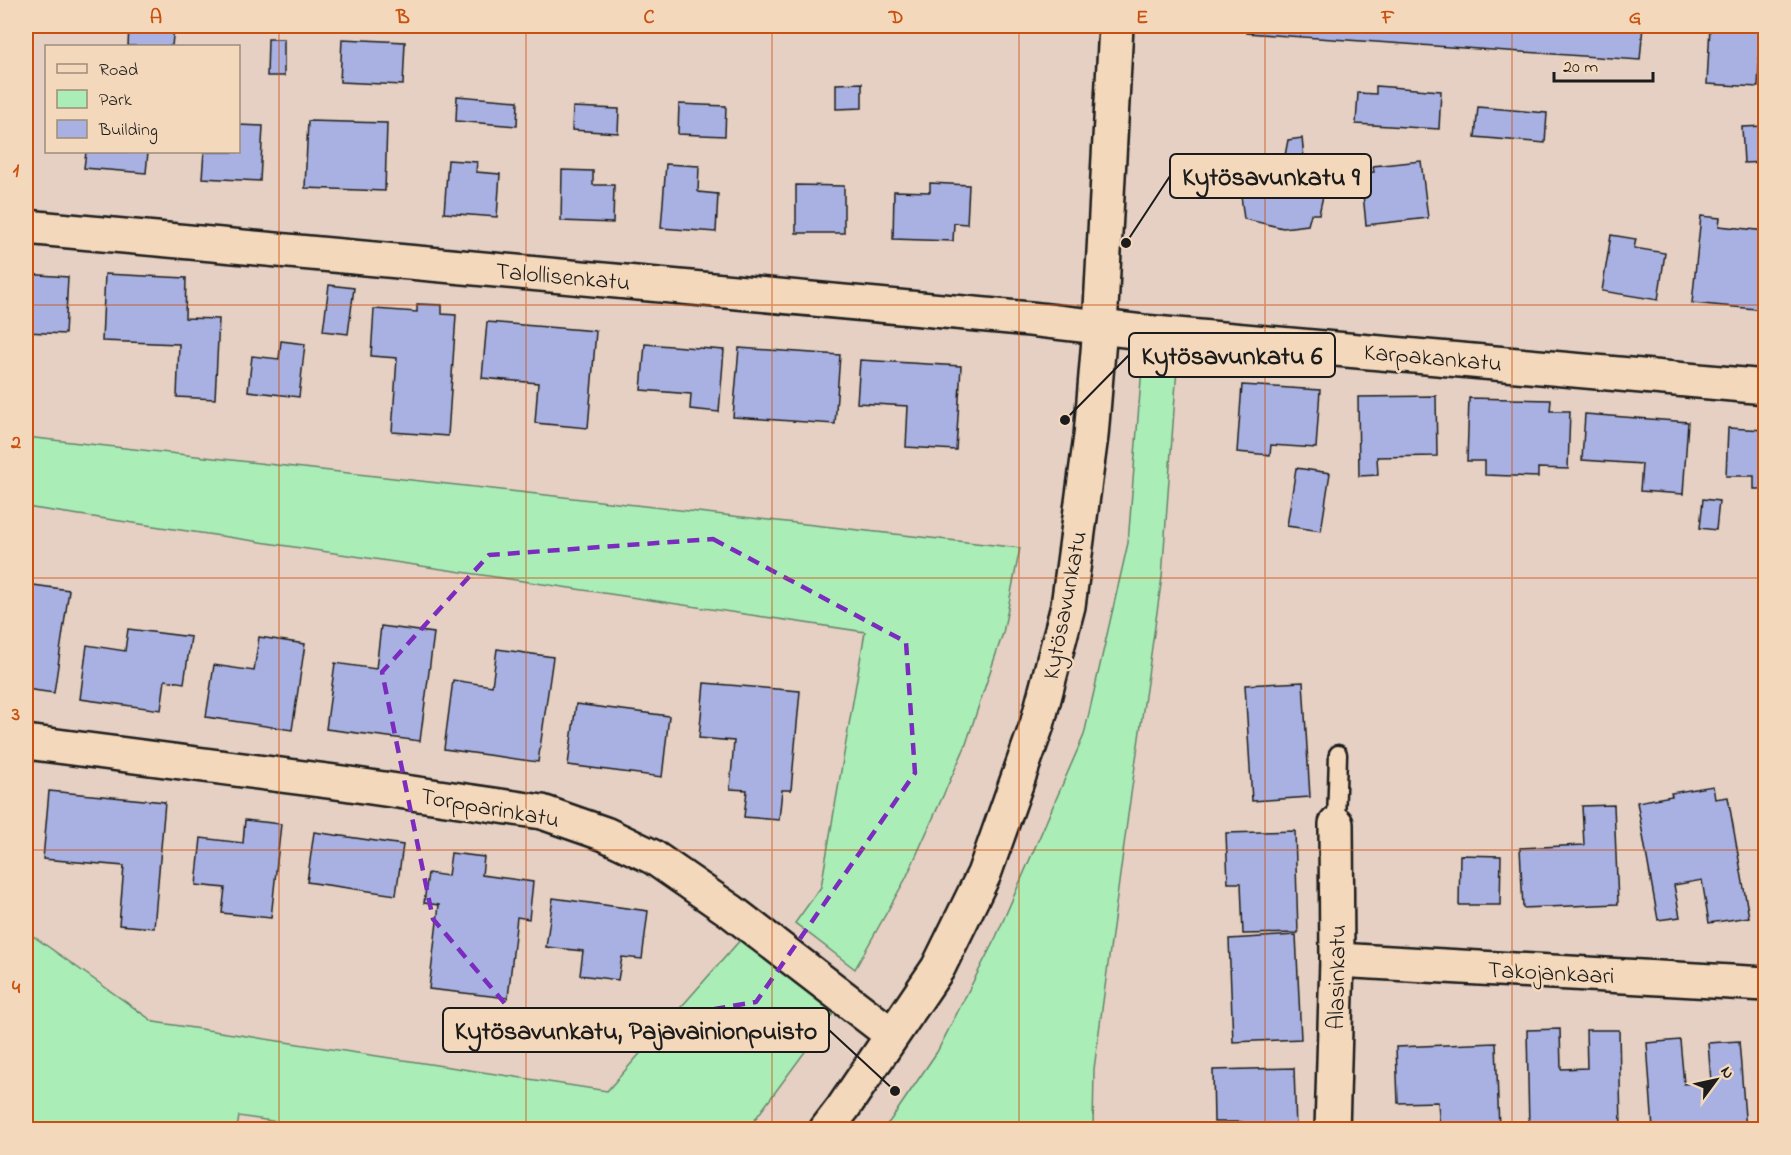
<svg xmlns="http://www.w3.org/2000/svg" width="1791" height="1155" viewBox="0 0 1791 1155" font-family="'Indie Flower',sans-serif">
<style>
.green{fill:#abedb7;stroke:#64846a;stroke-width:1.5}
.building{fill:#a8b1e2;stroke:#1c1c1c;stroke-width:1.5}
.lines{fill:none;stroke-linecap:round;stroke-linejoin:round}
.lane-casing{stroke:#1c1c1c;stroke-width:21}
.street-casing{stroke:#1c1c1c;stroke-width:38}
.secondary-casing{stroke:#1c1c1c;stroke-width:38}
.lane{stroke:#f4d8bb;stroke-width:16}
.street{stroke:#f4d8bb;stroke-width:33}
.secondary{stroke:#f4d8bb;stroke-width:33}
.marked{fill:none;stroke:#7b2cbf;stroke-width:4.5;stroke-dasharray:12 8;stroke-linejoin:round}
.grid{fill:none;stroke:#c9500e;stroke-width:1.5;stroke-opacity:0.55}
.labels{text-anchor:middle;stroke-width:5;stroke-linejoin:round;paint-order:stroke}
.street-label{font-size:24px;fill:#1c1c1c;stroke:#f4d8bb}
.leader{fill:none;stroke:#1c1c1c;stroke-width:2}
.callout-dot{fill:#1c1c1c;stroke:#f4d8bb;stroke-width:2}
.callout{fill:#f4d8bb;stroke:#1c1c1c;stroke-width:2}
.callout-label{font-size:26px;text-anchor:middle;font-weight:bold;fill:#1c1c1c}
.neatline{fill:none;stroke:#c9500e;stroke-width:2}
.grid-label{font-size:20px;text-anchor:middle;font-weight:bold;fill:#c9500e}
</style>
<rect width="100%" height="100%" fill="#e5d0c3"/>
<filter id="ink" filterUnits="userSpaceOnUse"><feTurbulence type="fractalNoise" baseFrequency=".0167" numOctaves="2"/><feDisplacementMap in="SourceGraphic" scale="12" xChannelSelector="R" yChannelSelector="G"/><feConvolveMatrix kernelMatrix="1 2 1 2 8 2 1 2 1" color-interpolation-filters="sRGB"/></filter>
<g filter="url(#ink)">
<g class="green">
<polygon points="1178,354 1162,577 1128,815 1094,1069 1093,1129 882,1129 890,1121 937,1052 996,937 1084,735 1128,543 1143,355"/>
<polygon points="26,437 1020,548 1003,633 965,747 906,878 855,969 795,923 821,887 865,632 26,507"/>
<polygon points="26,931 154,1022 607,1091 742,938 835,1011 748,1129 331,1130 239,1116 237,1129 26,1129"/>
</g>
<g class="building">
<polygon points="129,26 174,26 172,46 128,46"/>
<polygon points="1246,26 1643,26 1640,60 1246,33"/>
<polygon points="1710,26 1761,26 1758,87 1707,84"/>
<polygon points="268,39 284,39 284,76 267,76"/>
<polygon points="342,39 405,42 403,85 340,82"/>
<polygon points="862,83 862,108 836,109 836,84"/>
<polygon points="1376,86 1441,91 1439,129 1356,124 1358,93 1376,94"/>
<polygon points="457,96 518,101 517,126 456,121"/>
<polygon points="679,104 726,106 725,136 678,134"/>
<polygon points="573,107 619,109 618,133 572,130"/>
<polygon points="1478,107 1547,113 1545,143 1475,137"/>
<polygon points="308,121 387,123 385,191 305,188"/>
<polygon points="238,125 263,126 260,181 202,178 204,152 238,152"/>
<polygon points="1766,126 1766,162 1744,163 1742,127"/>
<polygon points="1302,138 1304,158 1315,161 1313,170 1315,185 1325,187 1319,214 1311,214 1308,225 1283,228 1244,219 1240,188 1244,170 1253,169 1281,176 1288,140"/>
<polygon points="86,152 148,152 146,173 84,168"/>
<polygon points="448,160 477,162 476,172 500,174 497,217 444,213"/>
<polygon points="1421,161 1428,218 1366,225 1361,173 1374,172 1373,166"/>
<polygon points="666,164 699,166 698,192 718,194 716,232 661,228"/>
<polygon points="562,170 593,171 593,185 614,185 613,223 561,221"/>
<polygon points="930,183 969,185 967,224 954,223 953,241 893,239 894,191 930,192"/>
<polygon points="796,185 844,186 844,233 796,233"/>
<polygon points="1701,216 1720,218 1719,226 1766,231 1766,310 1692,303"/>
<polygon points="1611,235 1636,239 1634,248 1665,253 1658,300 1602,291"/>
<polygon points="26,274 68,277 65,334 26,332"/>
<polygon points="105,274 186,278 185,318 219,319 215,399 177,397 179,344 102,341"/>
<polygon points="329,285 354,288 348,334 323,331"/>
<polygon points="417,304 442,305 442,314 456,315 448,436 392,432 397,358 371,356 374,309 417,312"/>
<polygon points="487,322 596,331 588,428 535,423 538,383 482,378"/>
<polygon points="281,341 305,344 299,397 248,391 252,356 279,359"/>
<polygon points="645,344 724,350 719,412 690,409 691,394 641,390"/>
<polygon points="739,348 840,355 835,424 733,417"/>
<polygon points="860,360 961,366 956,450 906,447 908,406 857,403"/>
<polygon points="1242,385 1320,390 1316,448 1271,445 1270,455 1237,452"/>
<polygon points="1436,396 1437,456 1377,457 1378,475 1359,476 1358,397"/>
<polygon points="1469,398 1551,400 1550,411 1570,411 1568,469 1538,468 1538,477 1485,475 1485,461 1467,461"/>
<polygon points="1585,414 1688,422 1683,494 1640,491 1642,464 1582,460"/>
<polygon points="1728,428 1766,430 1766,489 1754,489 1754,476 1726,476"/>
<polygon points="1296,468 1330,473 1321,531 1287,526"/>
<polygon points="1703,499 1719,501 1716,530 1700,528"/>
<polygon points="26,584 69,590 54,693 26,689"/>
<polygon points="381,626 434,633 420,741 326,729 335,663 376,669"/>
<polygon points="128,629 191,637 184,683 165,680 161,710 80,699 87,645 125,651"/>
<polygon points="259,637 305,644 292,730 206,717 214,665 254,671"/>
<polygon points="497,649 553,657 538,762 444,749 453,680 492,686"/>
<polygon points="1303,682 1310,797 1252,801 1245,685"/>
<polygon points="704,683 800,691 791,790 782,790 779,820 744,817 747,790 730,789 734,741 699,738"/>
<polygon points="576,704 669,716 662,777 568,765"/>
<polygon points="1713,786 1715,799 1728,797 1749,917 1709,923 1702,880 1674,885 1680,917 1658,920 1637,802 1672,796 1671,793"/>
<polygon points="49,791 165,802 154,928 119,925 124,866 43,859"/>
<polygon points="1614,805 1618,904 1523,908 1520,848 1584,845 1582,806"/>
<polygon points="245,820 281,824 271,918 222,913 225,888 196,885 201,838 243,843"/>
<polygon points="1295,831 1298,933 1243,934 1241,883 1228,883 1226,833"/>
<polygon points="314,832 403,845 396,895 307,882"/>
<polygon points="451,853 484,857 482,875 533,882 529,919 517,917 508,998 429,989 439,905 424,903 428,873 448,876"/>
<polygon points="1460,855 1501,856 1500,905 1459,905"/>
<polygon points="553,898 648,911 642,959 622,957 618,980 580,975 583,951 546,947"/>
<polygon points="1296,935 1301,1039 1233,1042 1229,939"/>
<polygon points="1560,1029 1561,1069 1587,1068 1586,1030 1619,1030 1621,1130 1529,1130 1527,1030"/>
<polygon points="1680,1040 1684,1084 1711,1081 1708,1043 1739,1041 1746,1130 1653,1130 1647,1043"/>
<polygon points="1496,1043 1499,1130 1440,1130 1438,1102 1398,1103 1396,1047"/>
<polygon points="1294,1068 1296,1130 1242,1130 1242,1122 1214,1122 1213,1070"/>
</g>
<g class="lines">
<defs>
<polyline id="lane" points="1336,824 1338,754"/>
<g id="street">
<polyline points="26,227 1030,319 1143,332 1766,387"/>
<polyline points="26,742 343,783 542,812 605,834 653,857 731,911 892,1035"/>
<polyline points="1337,960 1766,984"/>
<polyline points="1332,1130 1337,960 1336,824"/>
</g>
<polyline id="secondary" points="826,1130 843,1108 938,968 984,874 1037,725 1068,606 1091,436 1100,327 1116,26"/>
</defs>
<use href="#lane" class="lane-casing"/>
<use href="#street" class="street-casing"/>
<use href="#secondary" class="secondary-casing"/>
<use href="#lane" class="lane"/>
<use href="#street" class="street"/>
<use href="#secondary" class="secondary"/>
</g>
</g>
<path class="marked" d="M713 539 906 642 915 773 756 1002 535 1039 433 919 382 672 489 555Z"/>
<path class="grid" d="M279 26V1130M526 26V1130M772 26V1130M1019 26V1130M1265 26V1130M1512 26V1130M26 305H1766M26 578H1766M26 850H1766"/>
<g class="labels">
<g class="street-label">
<text transform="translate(563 276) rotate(5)" y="8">Talollisenkatu</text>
<text transform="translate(1433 357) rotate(5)" y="8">Karpakankatu</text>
<text transform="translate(1064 605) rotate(-79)" y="8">Kytösavunkatu</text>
<text transform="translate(490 807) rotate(10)" y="8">Torpparinkatu</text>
<text transform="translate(1551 972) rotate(3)" y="8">Takojankaari</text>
<text transform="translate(1336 977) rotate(-89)" y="8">Alasinkatu</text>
</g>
</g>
<path class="leader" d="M1126 243L1170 176M1065 420L1129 355M895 1091L829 1030"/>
<g class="callout-dot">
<circle cx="1126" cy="243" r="6"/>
<circle cx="1065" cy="420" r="6"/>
<circle cx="895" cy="1091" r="6"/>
</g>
<g class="callout">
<rect x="1170" y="154" width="201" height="44" rx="6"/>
<rect x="1129" y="333" width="206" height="44" rx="6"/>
<rect x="443" y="1008" width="386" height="44" rx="6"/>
</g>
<g class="callout-label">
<text x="1271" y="185">Kytösavunkatu 9</text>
<text x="1232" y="364">Kytösavunkatu 6</text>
<text x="636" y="1039">Kytösavunkatu, Pajavainionpuisto</text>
</g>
<rect width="1791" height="1155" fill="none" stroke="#f4d8bb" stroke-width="66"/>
<rect x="45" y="45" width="195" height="108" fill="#f4d8bb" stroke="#9e8d7b" stroke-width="1.5"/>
<rect x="57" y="64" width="30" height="9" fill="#f4d8bb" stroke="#9e8d7b" stroke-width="1.5"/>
<text x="99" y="75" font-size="18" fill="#1c1c1c">Road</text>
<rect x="57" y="90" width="30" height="18" fill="#abedb7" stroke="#9e8d7b" stroke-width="1.5"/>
<text x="99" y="105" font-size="18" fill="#1c1c1c">Park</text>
<rect x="57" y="120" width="30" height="18" fill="#a8b1e2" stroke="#9e8d7b" stroke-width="1.5"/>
<text x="99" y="135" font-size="18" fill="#1c1c1c">Building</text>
<g transform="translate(1716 1080) rotate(57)" stroke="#f4d8bb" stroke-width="4.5" paint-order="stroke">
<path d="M0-4.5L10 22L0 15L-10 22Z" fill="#1c1c1c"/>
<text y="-9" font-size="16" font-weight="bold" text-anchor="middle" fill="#1c1c1c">N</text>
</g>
<path d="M1554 72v9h99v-9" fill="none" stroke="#1c1c1c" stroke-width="3"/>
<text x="1563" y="72" font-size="18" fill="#1c1c1c" stroke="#f4d8bb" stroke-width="4.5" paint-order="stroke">20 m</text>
<rect x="33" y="33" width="1725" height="1089" class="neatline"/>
<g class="grid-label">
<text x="156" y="23">A</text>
<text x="403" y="23">B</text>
<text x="649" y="23">C</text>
<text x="896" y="23">D</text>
<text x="1142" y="23">E</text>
<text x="1388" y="23">F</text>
<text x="1635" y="23">G</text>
<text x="16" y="176">1</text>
<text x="16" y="448">2</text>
<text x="16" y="720">3</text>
<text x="16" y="993">4</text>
</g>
</svg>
